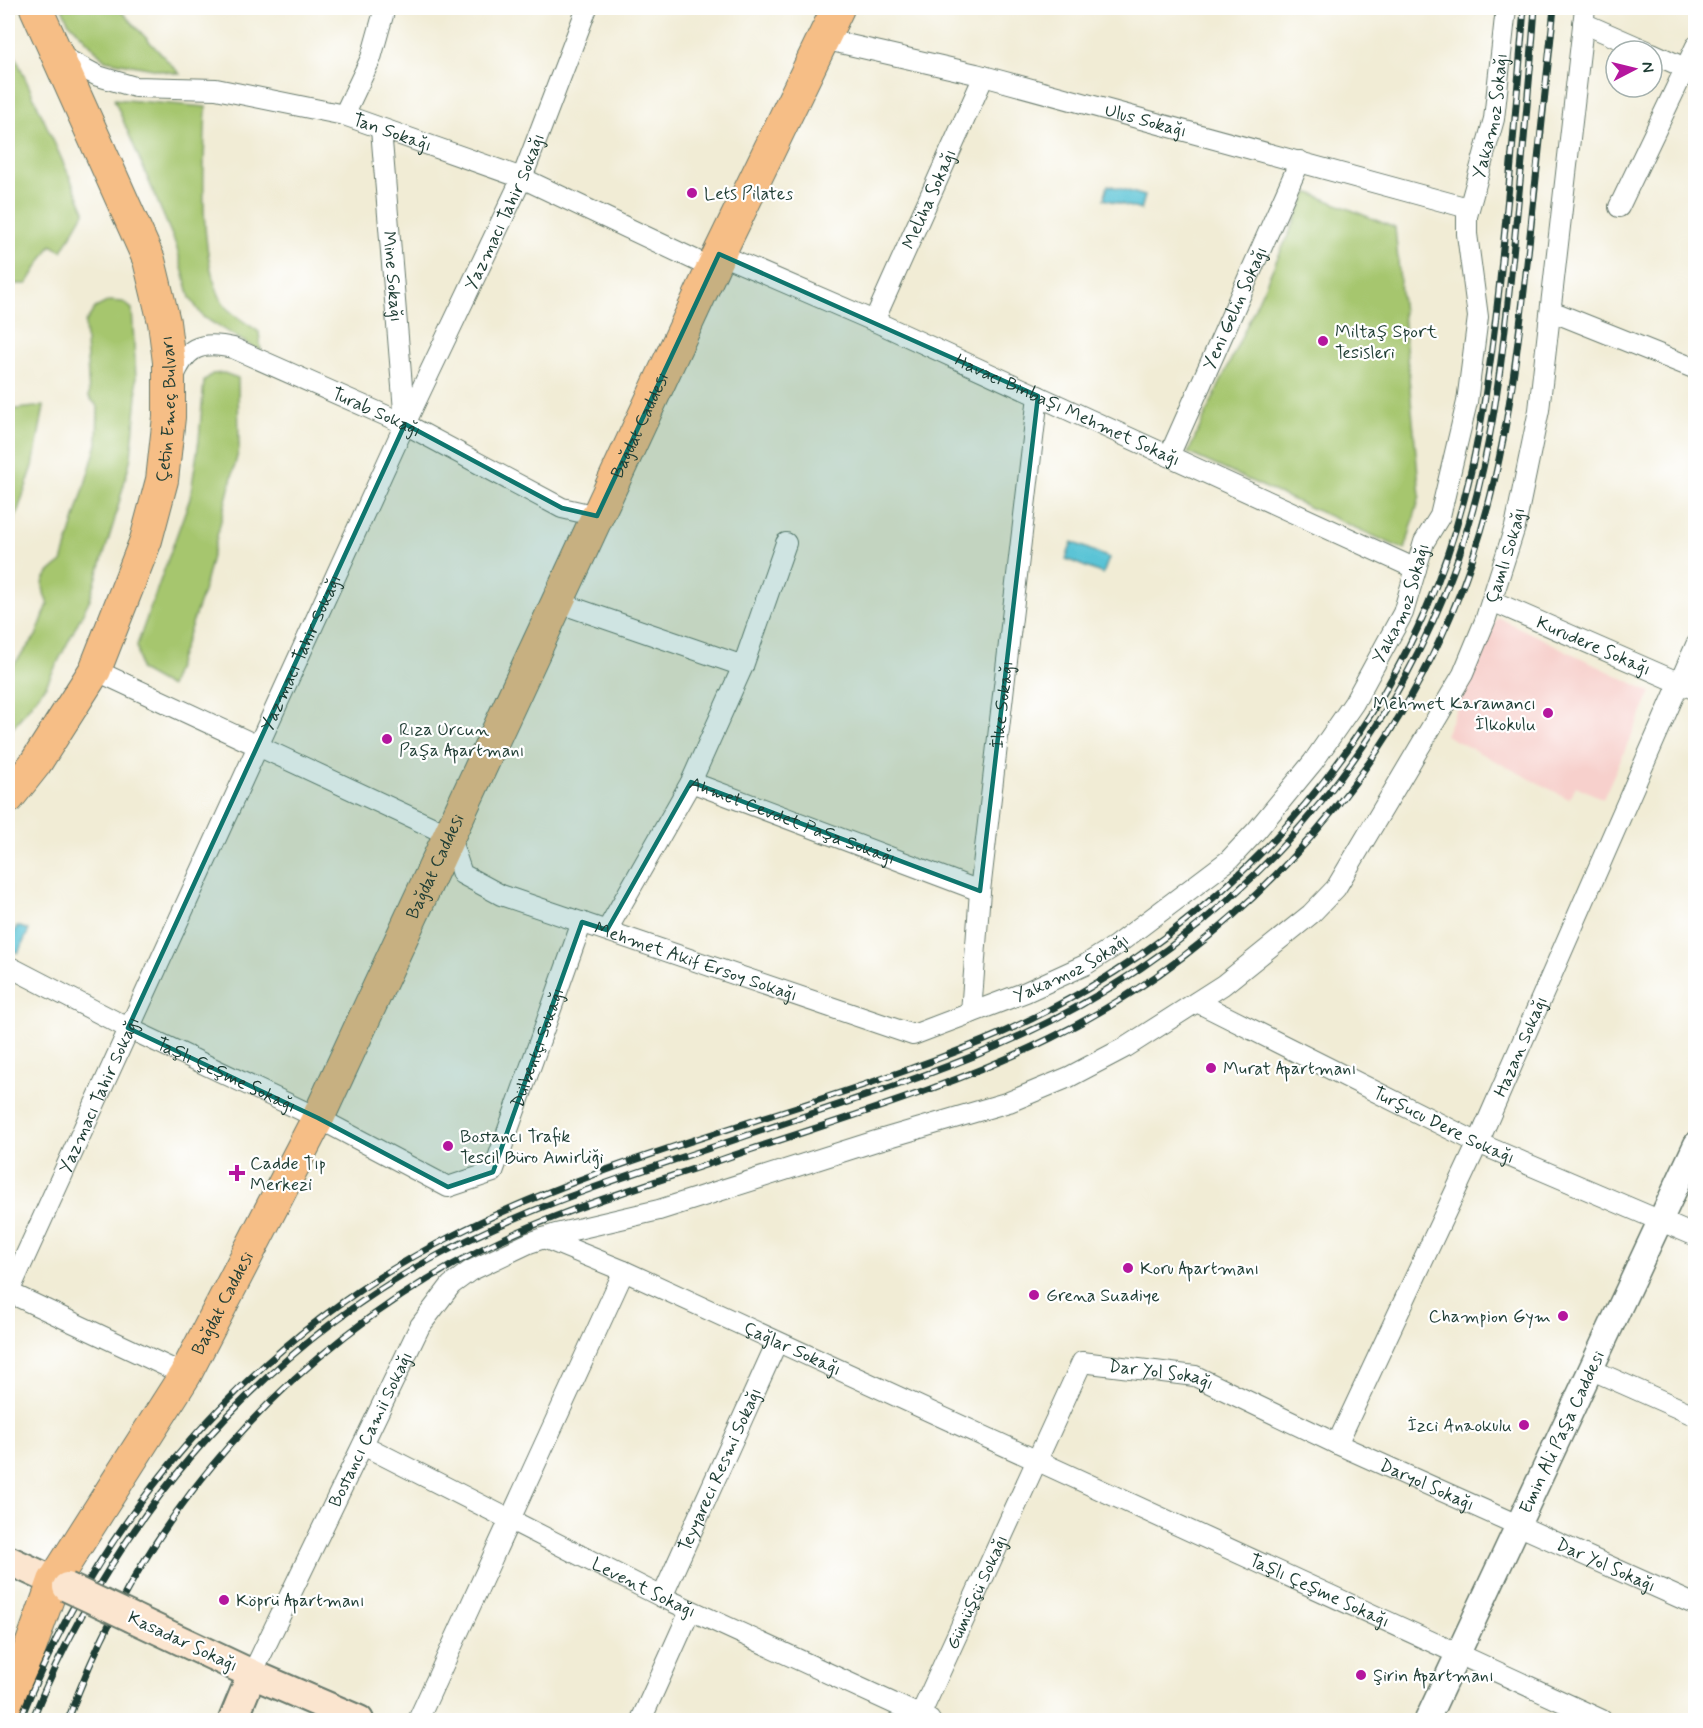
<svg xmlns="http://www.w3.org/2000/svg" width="1703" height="1728" viewBox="0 0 1703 1728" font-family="Mynerve,sans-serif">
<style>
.built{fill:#f7d0cc}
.green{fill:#a6c66e;stroke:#628251;stroke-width:1.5}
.water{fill:#59c3d5;stroke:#3c8084;stroke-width:1.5}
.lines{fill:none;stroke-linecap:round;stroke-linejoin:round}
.minor-casing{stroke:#687a6c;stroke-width:22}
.tertiary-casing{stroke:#687a6c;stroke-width:27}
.secondary-casing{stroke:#687a6c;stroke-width:32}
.primary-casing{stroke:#687a6c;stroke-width:34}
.minor{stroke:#fff;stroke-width:20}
.tertiary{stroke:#fff;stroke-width:24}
.secondary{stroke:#fbe5cf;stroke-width:28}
.primary{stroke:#f6be86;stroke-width:32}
.rail-casing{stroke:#1f3d34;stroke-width:7}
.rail{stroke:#fff;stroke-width:4.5;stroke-dasharray:14;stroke-linecap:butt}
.secondary-bridge-casing{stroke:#687a6c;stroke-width:32;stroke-linecap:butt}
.secondary-bridge{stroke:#fbe5cf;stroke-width:28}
.marked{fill:#0f766e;fill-opacity:0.2;stroke:#0f766e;stroke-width:4.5;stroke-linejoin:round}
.poi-dot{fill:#b5179e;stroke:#fff;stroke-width:2}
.labels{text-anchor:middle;stroke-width:4.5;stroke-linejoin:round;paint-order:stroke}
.street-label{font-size:18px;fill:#1f3d34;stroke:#fff}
.poi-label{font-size:18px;fill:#1f3d34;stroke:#fff;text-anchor:start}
</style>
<rect width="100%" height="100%" fill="#fff"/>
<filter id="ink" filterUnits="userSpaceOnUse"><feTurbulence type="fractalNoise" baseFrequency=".0167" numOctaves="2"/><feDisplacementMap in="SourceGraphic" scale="12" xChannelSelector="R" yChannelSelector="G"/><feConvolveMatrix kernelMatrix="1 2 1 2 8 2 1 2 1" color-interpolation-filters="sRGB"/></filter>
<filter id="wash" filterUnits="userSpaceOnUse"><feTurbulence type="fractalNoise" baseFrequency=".008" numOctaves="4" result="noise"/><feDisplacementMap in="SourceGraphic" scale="24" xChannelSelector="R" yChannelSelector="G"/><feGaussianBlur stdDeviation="1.35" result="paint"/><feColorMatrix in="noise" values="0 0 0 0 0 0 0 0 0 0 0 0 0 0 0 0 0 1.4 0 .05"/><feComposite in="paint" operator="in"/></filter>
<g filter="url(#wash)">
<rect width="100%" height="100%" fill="#f1ecd5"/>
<polygon class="built" points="1497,617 1651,692 1603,799 1576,786 1569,799 1445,735"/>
<g class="green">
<polygon points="62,8 118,8 180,74 105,60 68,21"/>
<polygon points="8,40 85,211 62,251 51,245 27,284 8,284"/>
<path d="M114 99 206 107C204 160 197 256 223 303 229 314 249 324 259 332L261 352 203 317 190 298 176 245Z"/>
<polygon points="1308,192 1395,228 1420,496 1405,550 1188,453"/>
<path d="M109 301 123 302 132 309 137 396 131 457 114 522 90 599 46 685 8 734V672L36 636 48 604C38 581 43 576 62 562L97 444 98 407 89 397 85 323 95 308Z"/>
<polygon points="224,373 238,378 239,449 203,592 170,687 140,670 137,645 190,498 199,440 204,381 212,374"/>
<polygon points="44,406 33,466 8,540 8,410"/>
</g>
<g class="water">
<polygon points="1108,185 1145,196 1141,210 1104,199"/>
<polygon points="1072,542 1109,558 1103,574 1066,559"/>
<polygon points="17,926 29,930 18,953 8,948"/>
</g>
</g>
<g filter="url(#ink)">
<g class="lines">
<defs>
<g id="minor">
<polyline points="1583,23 1647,51"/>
<path id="s1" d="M823 39 976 74 1468 208"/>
<polyline points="1652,53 1696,73"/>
<path id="s2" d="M57 54 98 76 135 87 216 89 344 115 522 178 712 268"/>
<polyline points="344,115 371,58 385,8"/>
<path id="s3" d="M381 129 405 423"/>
<polyline points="1619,207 1696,46"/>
<path id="s4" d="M719 254 874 321 1416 569"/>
<polyline points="1551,311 1696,369"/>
<path id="s5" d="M874 321 984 76"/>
<path id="s6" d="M173 379C185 348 200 340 233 348L405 424 562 508 597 516"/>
<path id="s7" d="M1169 456 1300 161"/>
<path id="s8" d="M786 543 743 666 691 782 980 891"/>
<path id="s9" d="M1492 601 1696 690"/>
<polyline points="557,602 743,666"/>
<path id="s10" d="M95 670 449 835 462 874 501 895 913 1035 1026 992 1085 965 1115 946 1229 860 1257 830 1313 762 1354 703 1403 613 1424 542 1440 516 1467 402 1478 317 1467 234V216L1494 119 1506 8"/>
<polyline points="607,930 691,782"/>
<path id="s11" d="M8 966 128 1028 318 1118 448 1187 493 1172 582 922"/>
<path id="s12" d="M1197 1002 1478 1143 1696 1236"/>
<path id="s13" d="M971 1013 980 891 1038 396"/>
<path id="s14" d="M544 1238 624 1271 1602 1720"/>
<polyline points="8,1292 185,1375"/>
<path id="s15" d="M8 1294 405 424 522 178 587 8"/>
<polyline points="1590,1369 1696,1416"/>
<path id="s16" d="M1337 1444 1478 1143 1696 645"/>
<path id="s17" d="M363 1445 662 1597 930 1720"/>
<path id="s18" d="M662 1597 777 1342"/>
<path id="s19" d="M252 1674 420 1326 451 1285 470 1271 529 1243 556 1234 659 1210 876 1141 1009 1102 1069 1077 1126 1047 1223 985 1311 914 1336 888 1463 674 1485 621 1515 527 1539 410 1585 8"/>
<polyline points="418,1720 624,1271"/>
<polyline points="641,1720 690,1611"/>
<path id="s20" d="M918 1720 1082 1362 1195 1376 1337 1444 1696 1605"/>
</g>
<g id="tertiary">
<path id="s21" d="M1427 1720 1696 1144"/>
</g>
<g id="secondary">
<polyline points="8,1560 67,1587"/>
<polyline points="133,1618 252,1674 359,1720"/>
<polyline points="233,1720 252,1674"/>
</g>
<g id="primary">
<path id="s22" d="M8 798 35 764 95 670 146 540 162 480 169 417V362L164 322 149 260 36 8"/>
<path id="s23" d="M8 1710 54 1581 185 1375 318 1118 719 254 838 8"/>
</g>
</defs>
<use href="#minor" class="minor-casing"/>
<use href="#tertiary" class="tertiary-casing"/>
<use href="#secondary" class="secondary-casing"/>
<use href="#primary" class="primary-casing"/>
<use href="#minor" class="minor"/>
<use href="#tertiary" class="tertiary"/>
<use href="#secondary" class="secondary"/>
<use href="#primary" class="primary"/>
<defs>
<g id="rail">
<path d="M20 1720C101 1516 251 1339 448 1238 618 1150 809 1113 985 1040 1181 958 1343 802 1427 607 1473 502 1488 393 1500 280 1509 189 1517 99 1524 8"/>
<path d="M32 1720C110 1528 248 1360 431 1259 526 1207 629 1175 731 1141 829 1107 930 1078 1024 1034 1220 943 1377 776 1453 572 1491 470 1502 363 1513 255 1521 173 1529 90 1535 8"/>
<path d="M68 1720C142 1515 288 1348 482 1249 559 1210 644 1186 726 1158 834 1121 948 1089 1051 1038 1228 951 1374 796 1451 615 1501 499 1515 378 1528 254 1536 172 1545 90 1554 8"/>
</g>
</defs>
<use href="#rail" class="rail-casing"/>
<use href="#rail" class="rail"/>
<defs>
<polyline id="secondary-bridge" points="67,1587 133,1618"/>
</defs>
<use href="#secondary-bridge" class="secondary-bridge-casing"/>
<use href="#secondary-bridge" class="secondary-bridge"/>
</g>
</g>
<path class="marked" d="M719 254 1038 396 980 891 691 782 607 930 582 922 493 1172 448 1187 318 1118 128 1028 405 424 562 508 597 516Z"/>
<g class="poi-dot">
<circle cx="692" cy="193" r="6"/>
<circle cx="1323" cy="341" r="6"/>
<circle cx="1548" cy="713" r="6"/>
<circle cx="387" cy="739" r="6"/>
<circle cx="1211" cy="1068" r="6"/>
<circle cx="448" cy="1146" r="6"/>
<path d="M234 1164h6v6h6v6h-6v6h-6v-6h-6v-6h6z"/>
<circle cx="1128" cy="1268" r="6"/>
<circle cx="1034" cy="1295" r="6"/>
<circle cx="1563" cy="1316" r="6"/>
<circle cx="1524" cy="1425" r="6"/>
<circle cx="224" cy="1600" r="6"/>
<circle cx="1361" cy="1675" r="6"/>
</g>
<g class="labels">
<g class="street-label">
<text dy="6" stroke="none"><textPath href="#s10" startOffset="2091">Yakamoz Sokağı</textPath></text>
<text dy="6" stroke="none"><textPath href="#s1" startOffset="333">Ulus Sokağı</textPath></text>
<text dy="6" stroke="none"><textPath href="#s2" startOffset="348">Tan Sokağı</textPath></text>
<text dy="6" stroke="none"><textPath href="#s5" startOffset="134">Meliha Sokağı</textPath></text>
<text dy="6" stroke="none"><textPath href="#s15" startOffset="1191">Yazmacı Tahir Sokağı</textPath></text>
<text dy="6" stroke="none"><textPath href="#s3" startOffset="148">Mine Sokağı</textPath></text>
<text dy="6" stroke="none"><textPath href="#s7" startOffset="162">Yeni Gelin Sokağı</textPath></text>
<text dy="6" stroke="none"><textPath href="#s22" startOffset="428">Çetin Emeç Bulvarı</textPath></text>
<text dy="6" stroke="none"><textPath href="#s4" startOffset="382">Havacı Binbaşı Mehmet Sokağı</textPath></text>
<text dy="6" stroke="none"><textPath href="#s6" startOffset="234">Turab Sokağı</textPath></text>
<text dy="6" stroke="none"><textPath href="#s23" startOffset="1434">Bağdat Caddesi</textPath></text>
<text dy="6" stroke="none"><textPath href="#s19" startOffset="1796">Çamlı Sokağı</textPath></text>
<text dy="6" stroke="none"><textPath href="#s10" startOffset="1587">Yakamoz Sokağı</textPath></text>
<text dy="6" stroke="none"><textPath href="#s9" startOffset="111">Kurudere Sokağı</textPath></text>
<text dy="6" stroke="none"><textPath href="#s15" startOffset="705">Yazmacı Tahir Sokağı</textPath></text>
<text dy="6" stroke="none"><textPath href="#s13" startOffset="310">İlke Sokağı</textPath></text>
<text dy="6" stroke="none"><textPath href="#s8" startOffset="366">Ahmet Cevdet Paşa Sokağı</textPath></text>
<text dy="6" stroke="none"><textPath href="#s23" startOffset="948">Bağdat Caddesi</textPath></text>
<text dy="6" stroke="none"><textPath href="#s10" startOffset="682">Mehmet Akif Ersoy Sokağı</textPath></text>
<text dy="6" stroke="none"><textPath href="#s10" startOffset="1083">Yakamoz Sokağı</textPath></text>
<text dy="6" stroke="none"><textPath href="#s11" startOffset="672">Dülbentçi Sokağı</textPath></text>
<text dy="6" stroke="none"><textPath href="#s16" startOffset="438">Hazan Sokağı</textPath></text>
<text dy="6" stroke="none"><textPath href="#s11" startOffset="244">Taşlı Çeşme Sokağı</textPath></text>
<text dy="6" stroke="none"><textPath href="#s15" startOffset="219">Yazmacı Tahir Sokağı</textPath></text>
<text dy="6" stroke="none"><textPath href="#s12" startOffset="276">Turşucu Dere Sokağı</textPath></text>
<text dy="6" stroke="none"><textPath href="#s23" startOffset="462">Bağdat Caddesi</textPath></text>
<text dy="6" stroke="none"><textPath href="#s14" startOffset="272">Çağlar Sokağı</textPath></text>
<text dy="6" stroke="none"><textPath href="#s20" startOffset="474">Dar Yol Sokağı</textPath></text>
<text dy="6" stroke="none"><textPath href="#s19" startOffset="272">Bostancı Camii Sokağı</textPath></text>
<text dy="6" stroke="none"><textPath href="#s21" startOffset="318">Emin Ali Paşa Caddesi</textPath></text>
<text dy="6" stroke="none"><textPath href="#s18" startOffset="140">Teyyareci Resmi Sokağı</textPath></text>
<text dy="6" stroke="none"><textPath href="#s20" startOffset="764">Daryol Sokağı</textPath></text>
<text dy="6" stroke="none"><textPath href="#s20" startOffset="960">Dar Yol Sokağı</textPath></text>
<text dy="6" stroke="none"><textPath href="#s17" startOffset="315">Levent Sokağı</textPath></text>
<text dy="6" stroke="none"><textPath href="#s14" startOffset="852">Taşlı Çeşme Sokağı</textPath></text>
<text dy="6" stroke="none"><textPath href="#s20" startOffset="141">Gümüşçü Sokağı</textPath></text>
<text transform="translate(183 1641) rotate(25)" y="6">Kasadar Sokağı</text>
</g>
<g class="poi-label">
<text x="704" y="199">Lets Pilates</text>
<text x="1335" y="337">Miltaş Sport<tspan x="1335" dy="21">Tesisleri</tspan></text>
<text x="1536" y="709" text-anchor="end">Mehmet Karamancı<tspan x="1536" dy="21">İlkokulu</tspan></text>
<text x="399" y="735">Rıza Urcun<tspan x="399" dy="21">Paşa Apartmanı</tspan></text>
<text x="1223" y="1074">Murat Apartmanı</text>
<text x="460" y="1142">Bostancı Trafik<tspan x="460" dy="21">Tescil Büro Amirliği</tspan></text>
<text x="250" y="1169">Cadde Tıp<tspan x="250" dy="21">Merkezi</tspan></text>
<text x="1140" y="1274">Koru Apartmanı</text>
<text x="1046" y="1301">Grena Suadiye</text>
<text x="1551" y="1322" text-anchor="end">Champion Gym</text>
<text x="1512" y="1431" text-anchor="end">İzci Anaokulu</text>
<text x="236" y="1606">Köprü Apartmanı</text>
<text x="1373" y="1681">Şirin Apartmanı</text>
</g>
</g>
<rect width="1703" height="1728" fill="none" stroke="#fff" stroke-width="30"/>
<g transform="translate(1634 69) rotate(83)"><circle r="28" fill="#ffffff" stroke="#a5b1ae" stroke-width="1.5"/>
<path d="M0-4.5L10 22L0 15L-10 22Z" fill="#b5179e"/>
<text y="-9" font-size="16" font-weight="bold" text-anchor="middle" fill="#1f3d34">N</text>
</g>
</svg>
